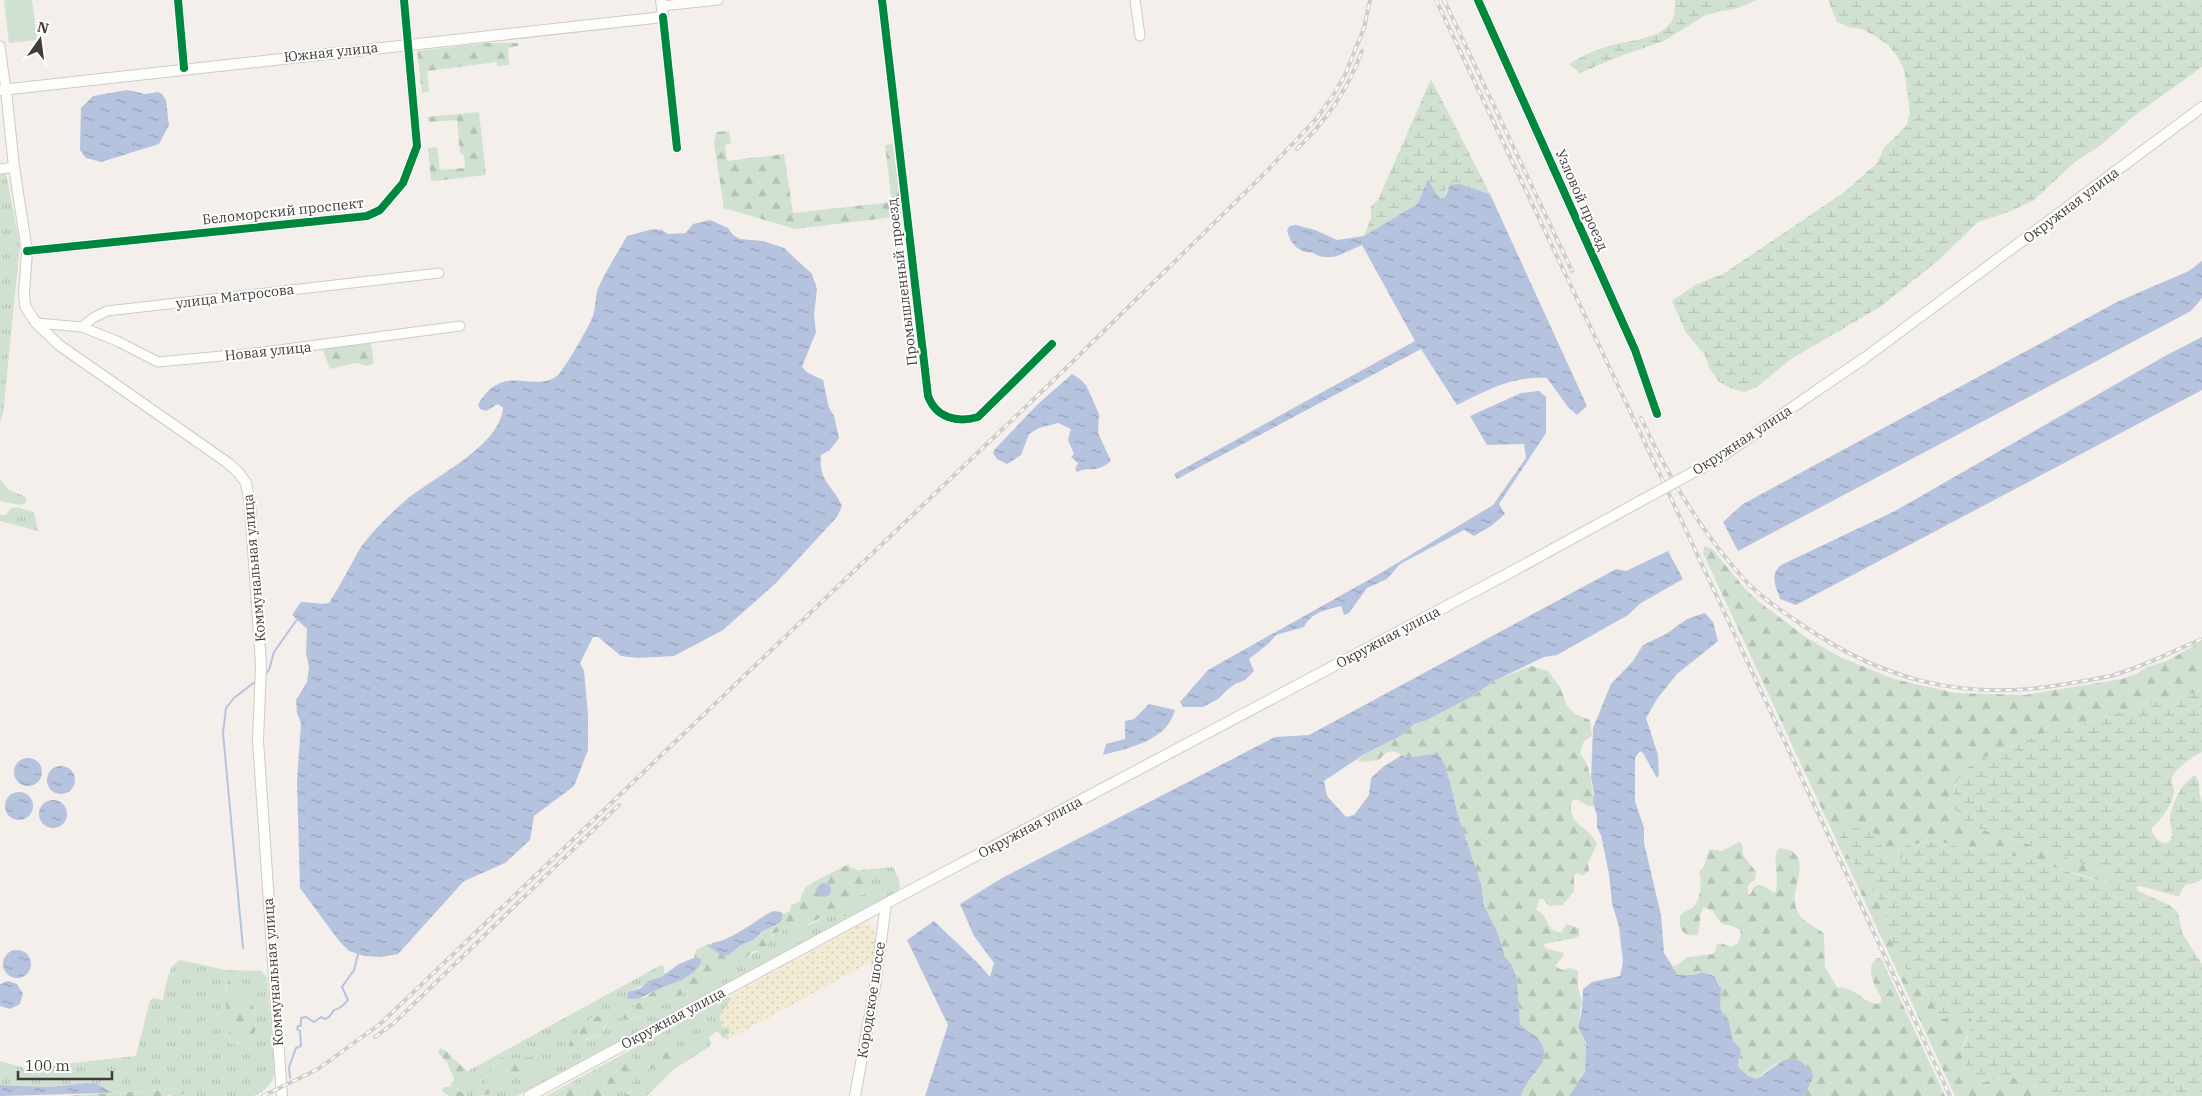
<svg xmlns="http://www.w3.org/2000/svg" width="2202" height="1096" viewBox="0 0 2202 1096" font-family="'IBM Plex Serif',serif">
<style>
.grass{fill:url(#grass-tufts);fill-rule:evenodd}
.forest{fill:url(#forest-firs)}
.wetland{fill:url(#wetland-marsh)}
.sand{fill:url(#sand-dots)}
.park{fill:#d1e1d1}
.water{fill:url(#water-ripples)}
.lines{fill:none;stroke-linecap:round;stroke-linejoin:round}
.stream{stroke:#b6c3df;stroke-width:2}
.minor-casing{stroke:#cecbc7;stroke-width:11}
.major-casing{stroke:#cecbc7;stroke-width:12}
.minor{stroke:#fdfdfc;stroke-width:9}
.major{stroke:#fdfdfc;stroke-width:10}
.rail-casing{stroke:#cfcecd;stroke-width:4}
.rail{stroke:#fefefe;stroke-width:2;stroke-dasharray:5.5;stroke-linecap:butt}
.major-bridge-casing{stroke:#cecbc7;stroke-width:12;stroke-linecap:butt}
.major-bridge{stroke:#fdfdfc;stroke-width:10}
.cycleway-casing{stroke:#fefefe;stroke-width:11}
.cycleway{stroke:#00873e;stroke-width:8}
.labels{text-anchor:middle;stroke-width:4;stroke-linejoin:round;paint-order:stroke}
.street-label{font-size:14px;fill:#403c38;stroke:#fefefe}
</style>
<defs>
<pattern id="grass-tufts" width="24" height="20" patternUnits="userSpaceOnUse" patternTransform="scale(1.25)"><rect width="24" height="20" fill="#d1e1d1"/><path d="M3 7l-1-3M5 7V3M7 7l1-3M15 17l-1-3M17 17v-4M19 17l1-3" fill="none" stroke="#b4c2b4"/></pattern>
<pattern id="forest-firs" width="22" height="20" patternUnits="userSpaceOnUse" patternTransform="scale(1.25)"><rect width="22" height="20" fill="#d1e1d1"/><path d="M5 1l3.5 6h-7zM16 11l3.5 6h-7z" fill="#b4c2b4"/></pattern>
<pattern id="wetland-marsh" width="20" height="14" patternUnits="userSpaceOnUse" patternTransform="scale(1.25)"><rect width="20" height="14" fill="#d1e1d1"/><path d="M1 5h8M5 5V1M11 12h8M15 12V8" fill="none" stroke="#b4c2b4"/></pattern>
<pattern id="sand-dots" width="8" height="8" patternUnits="userSpaceOnUse" patternTransform="scale(1.25)"><rect width="8" height="8" fill="#f2ebd3"/><path d="M2 2h.1M6 6h.1" fill="none" stroke="#d1cab6" stroke-width="1.8" stroke-linecap="round"/></pattern>
<pattern id="water-ripples" width="26" height="14" patternUnits="userSpaceOnUse" patternTransform="scale(1.25)"><rect width="26" height="14" fill="#b6c3df"/><path d="M2 4q2-2 4 0t4 0M15 11q2-2 4 0t4 0" fill="none" stroke="#95a0b6"/></pattern>
</defs>
<rect width="100%" height="100%" fill="#f4efea"/>
<g class="grass">
<polygon points="6,173 20,246 3,413 0,423 0,174"/>
<polygon points="0,479 9,490 26,497 26,503 20,505 0,501"/>
<polygon points="16,507 34,512 38,531 0,521 0,515 6,515 11,508"/>
<path d="M893 867 899 879 900 888 896 892 517 1096H484L498 1086V1073L500 1070 506 1071 513 1080 519 1073 532 1072 539 1070 529 1058H500L488 1073 486 1084 479 1087 473 1096H465L464 1093 456 1088 457 1084 468 1080 469 1073 468 1071 661 965 664 966V972L666 974C654 981 641 986 628 992L632 999 646 997 630 1009 616 1010 608 1014 590 1019 575 1037 583 1043C588 1036 598 1038 603 1031 606 1027 606 1023 608 1019L620 1017 631 1020 639 1017 654 1006 673 1000 696 985 715 975 721 968 761 950 767 945 774 933 785 929 791 934C799 927 809 926 817 921 822 918 828 912 834 910 843 907 852 906 857 896L865 893 870 882 860 870Z"/>
<path d="M180 960 226 970 261 971 267 977 275 1074C272 1084 263 1093 253 1096H162H172L180 1089 109 1093V1091L88 1083 49 1087 0 1085V1061L25 1068 136 1056 150 1000H152L153 998 163 1000C166 987 167 966 180 960ZM234 983 235 997 244 999 253 1006 256 1029 252 1035 244 1037 237 1044 229 1039 226 986Z"/>
<path d="M728 997 732 998C726 1011 717 1008 722 1026L730 1029 729 1033 724 1039 717 1031 709 1037 711 1043 710 1046 673 1070 647 1096H642L643 1086 641 1083 623 1096H601L631 1082 643 1072 668 1061 688 1049 686 1044 658 1053 647 1062 635 1057 624 1056 615 1063 617 1069 614 1073 604 1069 591 1074 589 1080 593 1086 587 1096H583L579 1090 580 1086 573 1083 552 1096H546Z"/>
</g>
<g class="forest">
<polygon points="487,43 518,43 518,46 508,48 509,65 497,66 497,62 427,71 429,91 422,93 417,51"/>
<polygon points="479,112 486,175 435,181 431,180 428,148 437,147 440,170 465,168 464,155 460,153 457,120 429,122 428,117"/>
<polygon points="729,131 731,144 725,145 727,161 784,154 793,213 892,202 885,145 893,144 903,216 795,229 724,208 714,143 716,132"/>
<polygon points="371,343 374,363 368,366 355,363 330,369 323,350 328,347"/>
<path d="M1704 546 1712 549 1747 591 1763 605 1807 638 1840 657 1894 679 1955 693 2025 695 2122 679 2138 673 2147 667 2167 661 2202 641V691L2132 708 2086 723 2044 733 1974 762 1957 781 1953 794 1954 807 1961 818 1971 826 2044 849 2104 872 2111 876 2113 881H2102L1999 852 1959 847 1938 841 1909 845 1904 850 1902 858 1895 861C1877 855 1888 827 1852 828 1846 828 1841 827 1836 830L1846 852 1880 902 1892 942 1911 979 1934 1003 1939 1019 1962 1014 1970 1016 1973 1024C1971 1031 1966 1038 1963 1045 1958 1059 1970 1083 1988 1081 1996 1081 2002 1076 2010 1077 2026 1079 2035 1087 2048 1096H1955L1703 553Z"/>
<path d="M1531 666 1548 671 1560 687 1567 706 1575 714 1590 720 1592 736 1584 741 1580 753 1586 762 1590 774 1595 806H1588L1576 799 1572 801C1566 826 1589 825 1597 844L1588 863 1589 871 1582 876 1577 873 1574 876V891L1563 905 1549 906 1543 899H1539L1536 910C1550 914 1544 933 1562 932L1566 924 1579 928V936L1575 938 1544 944 1545 948 1564 953 1563 956 1555 966 1562 970 1570 968 1578 971V988L1582 1001 1578 1026 1585 1040 1586 1055 1584 1074 1569 1096H1521C1523 1082 1535 1079 1540 1067 1543 1061 1540 1047 1540 1040L1524 1030 1520 1024 1517 979 1512 965 1505 958 1497 931 1484 906 1482 890 1458 815 1446 767 1433 754 1406 758C1395 750 1388 748 1379 760L1361 762 1357 760 1367 753 1404 734 1414 724 1427 720 1473 696 1494 681Z"/>
<path d="M1739 842 1742 844 1743 855 1756 872 1755 880 1748 885V893L1750 895 1754 887C1763 881 1767 890 1775 893 1781 879 1772 864 1777 851L1780 848 1792 851 1798 857C1805 877 1787 895 1799 914 1805 924 1816 926 1824 934L1825 967 1837 987C1859 989 1859 1000 1877 1004L1881 1002V997C1875 986 1864 968 1877 958H1881L1945 1096H1804L1809 1086 1788 1060 1774 1065 1756 1079 1748 1076 1738 1066 1741 1052 1733 1041 1729 1023 1720 1008V985L1714 976 1699 972 1693 975H1678L1673 965H1677L1688 957 1713 954 1716 950V945L1720 943 1731 947 1738 943 1741 934 1740 929 1721 923 1713 911 1704 907C1697 916 1702 927 1697 935 1682 937 1677 927 1681 914 1685 911 1692 909 1695 905 1701 899 1702 880 1699 873L1704 866 1709 849 1722 851Z"/>
<path d="M849 864 850 867C860 871 867 873 870 885L867 891 857 896 853 911 846 916H844L840 911C831 909 800 931 789 934L785 929 772 934 771 942 761 950 752 952 744 959 721 968 715 975 696 985 673 1000 654 1006 639 1017 628 1020 620 1017 608 1019 602 1033 586 1039 576 1051 568 1049 570 1041 590 1018 608 1014 616 1009H630L655 990 689 976 699 967 698 957 694 958 696 950 710 944V947L716 952 735 949 755 939 761 932 781 922 783 914 790 911 791 905 799 902 805 888 817 880Z"/>
<path d="M230 978H237L234 986 235 997 244 999 253 1006 256 1029 254 1034 244 1037 234 1045 230 1044 229 1041C229 1027 222 988 230 978Z"/>
<polygon points="686,1044 690,1045 688,1049 665,1063 643,1072 636,1079 619,1088 601,1096 587,1096 593,1086 588,1078 593,1073 605,1069 614,1073 617,1070 615,1063 624,1056 635,1057 647,1062 658,1053"/>
<polygon points="440,1048 446,1051 471,1075 468,1080 456,1086 457,1090 464,1093 465,1096 449,1096 442,1091 443,1087 450,1087 454,1079 447,1062 438,1053"/>
<path d="M535 1056 542 1060 539 1070 532 1072 519 1073 513 1080 506 1071 500 1070 498 1073C497 1077 499 1081 498 1085 494 1095 481 1096 473 1096L479 1087 486 1084 488 1073 500 1058H527Z"/>
<polygon points="576,1082 579,1083 579,1090 583,1096 552,1096"/>
<polygon points="635,1082 643,1084 642,1096 623,1096 630,1092"/>
<polygon points="180,1089 184,1091 184,1094 162,1096 65,1096"/>
</g>
<g class="wetland">
<path d="M1675 0H1757L1736 9 1720 11 1704 16 1664 41 1620 56 1580 73 1569 64C1582 56 1594 51 1608 46 1628 40 1666 40 1674 16 1675 11 1675 5 1675 0Z"/>
<polygon points="1828,0 2202,0 2202,67 2134,116 2101,145 2075,162 2033,201 2006,213 1978,222 1939,260 1880,307 1791,359 1757,387 1744,392 1730,388 1718,381 1710,369 1704,354 1685,331 1672,301 1695,285 1723,274 1843,193 1877,163 1884,148 1907,125 1910,112 1906,83 1904,69 1897,56 1888,45 1875,36 1862,29 1849,27 1837,22"/>
<polygon points="1431,79 1490,194 1460,184 1446,190 1445,197 1439,199 1428,181 1417,204 1364,236 1371,218 1371,206 1378,200"/>
<path d="M2202 691V752C2194 756 2174 769 2172 778 2170 783 2175 788 2174 793 2171 808 2161 819 2151 829 2153 836 2163 849 2170 840 2175 834 2169 825 2170 818 2171 804 2183 781 2195 775 2202 784 2197 792 2202 802V879C2189 889 2186 877 2179 897L2141 886 2136 887 2138 891 2169 905 2178 912 2182 933 2202 964V1096H2048C2035 1087 2026 1079 2010 1077 2002 1076 1995 1080 1987 1082 1972 1084 1964 1065 1961 1053L1973 1024 1970 1017 1962 1014 1939 1020 1934 1003 1911 979 1892 942 1880 902 1846 852 1836 830C1841 827 1846 828 1852 828 1888 827 1877 855 1895 861L1902 858 1906 846 1909 845 1938 841 1959 847 1999 852 2038 862 2081 876 2105 882 2112 881 2111 876 2104 872 2044 849 1971 826 1961 818 1954 807 1953 794 1959 776 1974 762 2044 733 2086 723 2132 708Z"/>
</g>
<path class="sand" d="M864 923 871 925 877 932 873 965 870 962 726 1041 724 1039 729 1034 730 1029 722 1026C717 1008 726 1011 732 998L728 997Z"/>
<polygon class="park" points="4,0 32,0 37,40 9,43"/>
<g class="water">
<polygon points="127,90 145,94 158,92 162,94 166,100 169,125 159,144 101,162 86,158 80,150 81,108 93,96"/>
<path d="M1428 180 1440 199 1445 197 1450 185 1460 184 1490 194 1587 406 1577 415 1568 407 1547 378C1515 375 1485 391 1457 405L1421 349 1177 479 1174 474 1415 341 1362 245C1342 253 1331 264 1311 252 1299 254 1289 241 1287 230L1290 226 1296 225 1315 230 1337 240 1364 236 1417 204Z"/>
<path d="M710 220 728 228 733 235 740 239 763 241 784 248 812 274 817 289 814 315 816 332 802 367 808 373 823 380 829 408 834 416 839 438 830 450 821 455C818 481 833 485 842 506L837 517 776 583 723 630 674 656 638 658 621 656 598 637H593L580 663 584 671 588 713V750L574 786 534 816 530 840 505 863 464 881 398 954 381 957 364 956 349 951 339 941 300 888 297 782 301 723 297 713 296 700 307 682 309 667 306 653 307 629 292 615 301 602C311 602 319 605 329 603 340 586 349 568 359 550 371 532 390 514 406 500 434 477 500 446 503 408L498 404 486 411 480 409 478 405C503 360 534 395 558 375 565 368 590 325 593 316 596 306 595 295 599 286 607 269 618 252 627 236L653 229 662 230 668 234 686 233 693 224Z"/>
<polygon points="2202,261 2202,298 2191,311 1738,551 1723,522 1743,504 2117,302 2189,271"/>
<path d="M2202 337V390L1796 605 1780 599C1776 586 1769 575 1781 565L1895 511 2165 356Z"/>
<path d="M1072 374 1080 379 1086 385 1099 414 1098 433 1111 461C1094 475 1090 465 1077 472L1075 469 1078 463 1071 457 1074 454 1068 440 1071 429 1058 423 1039 428 1029 434 1021 455 1007 464 997 459 993 453 995 449 1037 405Z"/>
<path d="M1539 391 1546 397V433L1499 504 1505 514 1491 526 1474 536 1464 530 1400 564 1387 579 1367 588 1349 613 1344 615 1341 606C1325 610 1312 612 1304 627L1276 635 1268 644 1249 659 1254 671 1245 680 1235 684 1227 690 1218 699 1203 707H1183L1180 702 1208 670 1379 574 1493 505 1526 458 1524 444 1487 445 1470 416 1521 393Z"/>
<path d="M1668 551 1683 579 1641 603 1628 615 1557 655 1544 657 1494 681 1473 696 1427 720 1414 724 1404 734 1363 755 1324 781 1327 796 1346 817 1354 815 1369 795 1371 778 1383 767 1402 755 1406 758 1433 754 1441 758 1446 767 1458 815 1481 884 1484 906 1497 931 1505 957 1512 965 1517 979 1520 1024C1525 1031 1536 1034 1540 1041 1555 1064 1524 1078 1521 1096H925L948 1025 907 940 934 921C953 940 974 957 990 977L994 963 974 936 960 904 1002 878 1275 737 1309 735 1616 569 1626 571Z"/>
<path d="M1705 613 1713 622 1718 641 1677 674 1657 699 1646 718 1658 755 1659 774 1657 778 1643 753 1640 751 1635 758V801L1644 828V843L1661 915 1664 953 1678 975H1693L1702 972 1714 976 1721 988 1720 1008 1729 1023 1733 1041 1741 1049 1738 1066 1748 1076 1756 1079C1771 1072 1787 1048 1805 1065 1810 1069 1813 1072 1813 1078L1804 1096H1569L1585 1072 1586 1043 1578 1026 1582 1010 1583 989 1592 982 1620 976 1623 962 1619 927 1612 903 1609 874 1601 835 1597 828V816L1593 802 1594 793 1591 778 1593 728 1611 684 1633 661 1643 645 1666 634 1687 619Z"/>
<path d="M1149 704 1175 710C1167 741 1129 748 1103 755L1106 744 1125 739V721L1134 719Z"/>
<circle cx="28" cy="772" r="14"/>
<circle cx="61" cy="780" r="14"/>
<circle cx="19" cy="806" r="14"/>
<circle cx="53" cy="814" r="14"/>
<circle cx="824" cy="890" r="7"/>
<path d="M773 911 781 912 783 914 781 922 761 932 755 939 740 946 729 955H721L709 947 712 943C734 939 752 922 773 911Z"/>
<circle cx="17" cy="964" r="14"/>
<path d="M696 957 701 959V963C693 978 675 982 661 988 648 992 641 1002 627 998L628 992 641 988 648 981 661 977 679 964Z"/>
<polygon points="8,981 17,984 23,994 20,1004 10,1009 0,1006 0,984"/>
<polygon points="88,1083 97,1084 109,1091 109,1093 0,1096 0,1085 49,1087"/>
</g>
<g class="lines">
<g class="stream">
<polyline points="265,674 269,670 274,652 298,618"/>
<polyline points="243,948 223,733 226,708 234,698 256,681"/>
<path d="M290 1078 289 1067 296 1048 301 1046 300 1031 297 1029 298 1026H301V1018L306 1017 314 1022 321 1017 325 1019 329 1017 334 1010C340 1009 344 1005 348 1000L342 987 354 970 358 954"/>
</g>
<defs>
<g id="minor">
<polyline points="178,0 184,68"/>
<path d="M882 0 928 396C936 418 957 423 978 417L1052 344"/>
<polyline points="1135,0 1140,36"/>
<polyline points="1478,0 1635,350 1657,414"/>
<polyline points="662,6 718,0"/>
<polyline points="663,17 677,148"/>
<polyline points="0,46 6,90"/>
<polyline points="0,169 14,167"/>
<polyline points="27,251 367,216 380,210 403,183 417,146 404,0"/>
<polyline points="36,323 82,327 117,341 158,362 264,352 460,326"/>
<polyline points="82,327 93,318 107,311 439,273"/>
</g>
<g id="major">
<polyline points="1,90 663,17 661,0"/>
<polyline points="6,90 14,167 27,251 24,294 25,306 36,323 59,345 228,463 238,472 246,483 250,504 261,665 258,740 282,1096"/>
<polyline points="1816,391 1866,357 2202,107"/>
<polyline points="529,1096 913,889 1511,572"/>
<polyline points="855,1096 875,986 886,904"/>
</g>
</defs>
<use href="#minor" class="minor-casing"/>
<use href="#major" class="major-casing"/>
<use href="#minor" class="minor"/>
<use href="#major" class="major"/>
<defs>
<g id="rail">
<polyline points="1436,0 1663,481 1950,1096"/>
<polyline points="1444,0 1572,271"/>
<path d="M1297 149C1327 120 1347 91 1362 51"/>
<path d="M1641 418C1668 476 1700 530 1742 577 1758 595 1779 609 1798 622 1882 681 1965 702 2066 684 2082 681 2099 679 2114 675 2144 666 2173 651 2202 639"/>
<polyline points="375,1037 394,1023 619,805"/>
<polyline points="263,1096 318,1069 380,1024 1058,376 1265,173 1317,118 1332,97 1345,75 1364,28 1370,0"/>
</g>
</defs>
<use href="#rail" class="rail-casing"/>
<use href="#rail" class="rail"/>
<defs>
<polyline id="major-bridge" points="1511,572 1721,457 1816,391"/>
</defs>
<use href="#major-bridge" class="major-bridge-casing"/>
<use href="#major-bridge" class="major-bridge"/>
<defs>
<g id="cycleway">
<polyline points="178,0 184,68"/>
<path d="M882 0 928 396C936 418 957 423 978 417L1052 344"/>
<polyline points="1478,0 1635,350 1657,414"/>
<polyline points="663,17 677,148"/>
<polyline points="27,251 367,216 380,210 403,183 417,146 404,0"/>
</g>
</defs>
<use href="#cycleway" class="cycleway-casing"/>
<use href="#cycleway" class="cycleway"/>
</g>
<g class="labels">
<g class="street-label">
<text transform="translate(331 52) rotate(-6)" y="5">Южная улица</text>
<text transform="translate(1582 200) rotate(66)" y="5">Узловой проезд</text>
<text transform="translate(2071 205) rotate(-37)" y="5">Окружная улица</text>
<text transform="translate(283 211) rotate(-6)" y="5">Беломорский проспект</text>
<text transform="translate(902 282) rotate(-97)" y="5">Промышленный проезд</text>
<text transform="translate(235 296) rotate(-7)" y="5">улица Матросова</text>
<text transform="translate(268 351) rotate(-6)" y="5">Новая улица</text>
<text transform="translate(1742 440) rotate(-33)" y="5">Окружная улица</text>
<text transform="translate(254 568) rotate(-95)" y="5">Коммунальная улица</text>
<text transform="translate(1388 637) rotate(-28)" y="5">Окружная улица</text>
<text transform="translate(1030 827) rotate(-28)" y="5">Окружная улица</text>
<text transform="translate(273 972) rotate(-94)" y="5">Коммунальная улица</text>
<text transform="translate(871 1000) rotate(-81)" y="5">Кородское шоссе</text>
<text transform="translate(673 1018) rotate(-28)" y="5">Окружная улица</text>
</g>
</g>
<g transform="translate(40 40) rotate(14)" stroke="#fefefe" stroke-width="4" paint-order="stroke">
<path d="M0-4L9 19L0 12L-9 19Z" fill="#403c38"/>
<text y="-8" font-size="14" font-weight="bold" text-anchor="middle" fill="#403c38">N</text>
</g>
<path d="M18 1071v8h94v-8" fill="none" stroke="#403c38" stroke-width="2.5"/>
<text x="25" y="1071" font-size="15" fill="#403c38" stroke="#fefefe" stroke-width="4" paint-order="stroke">100 m</text>
</svg>
